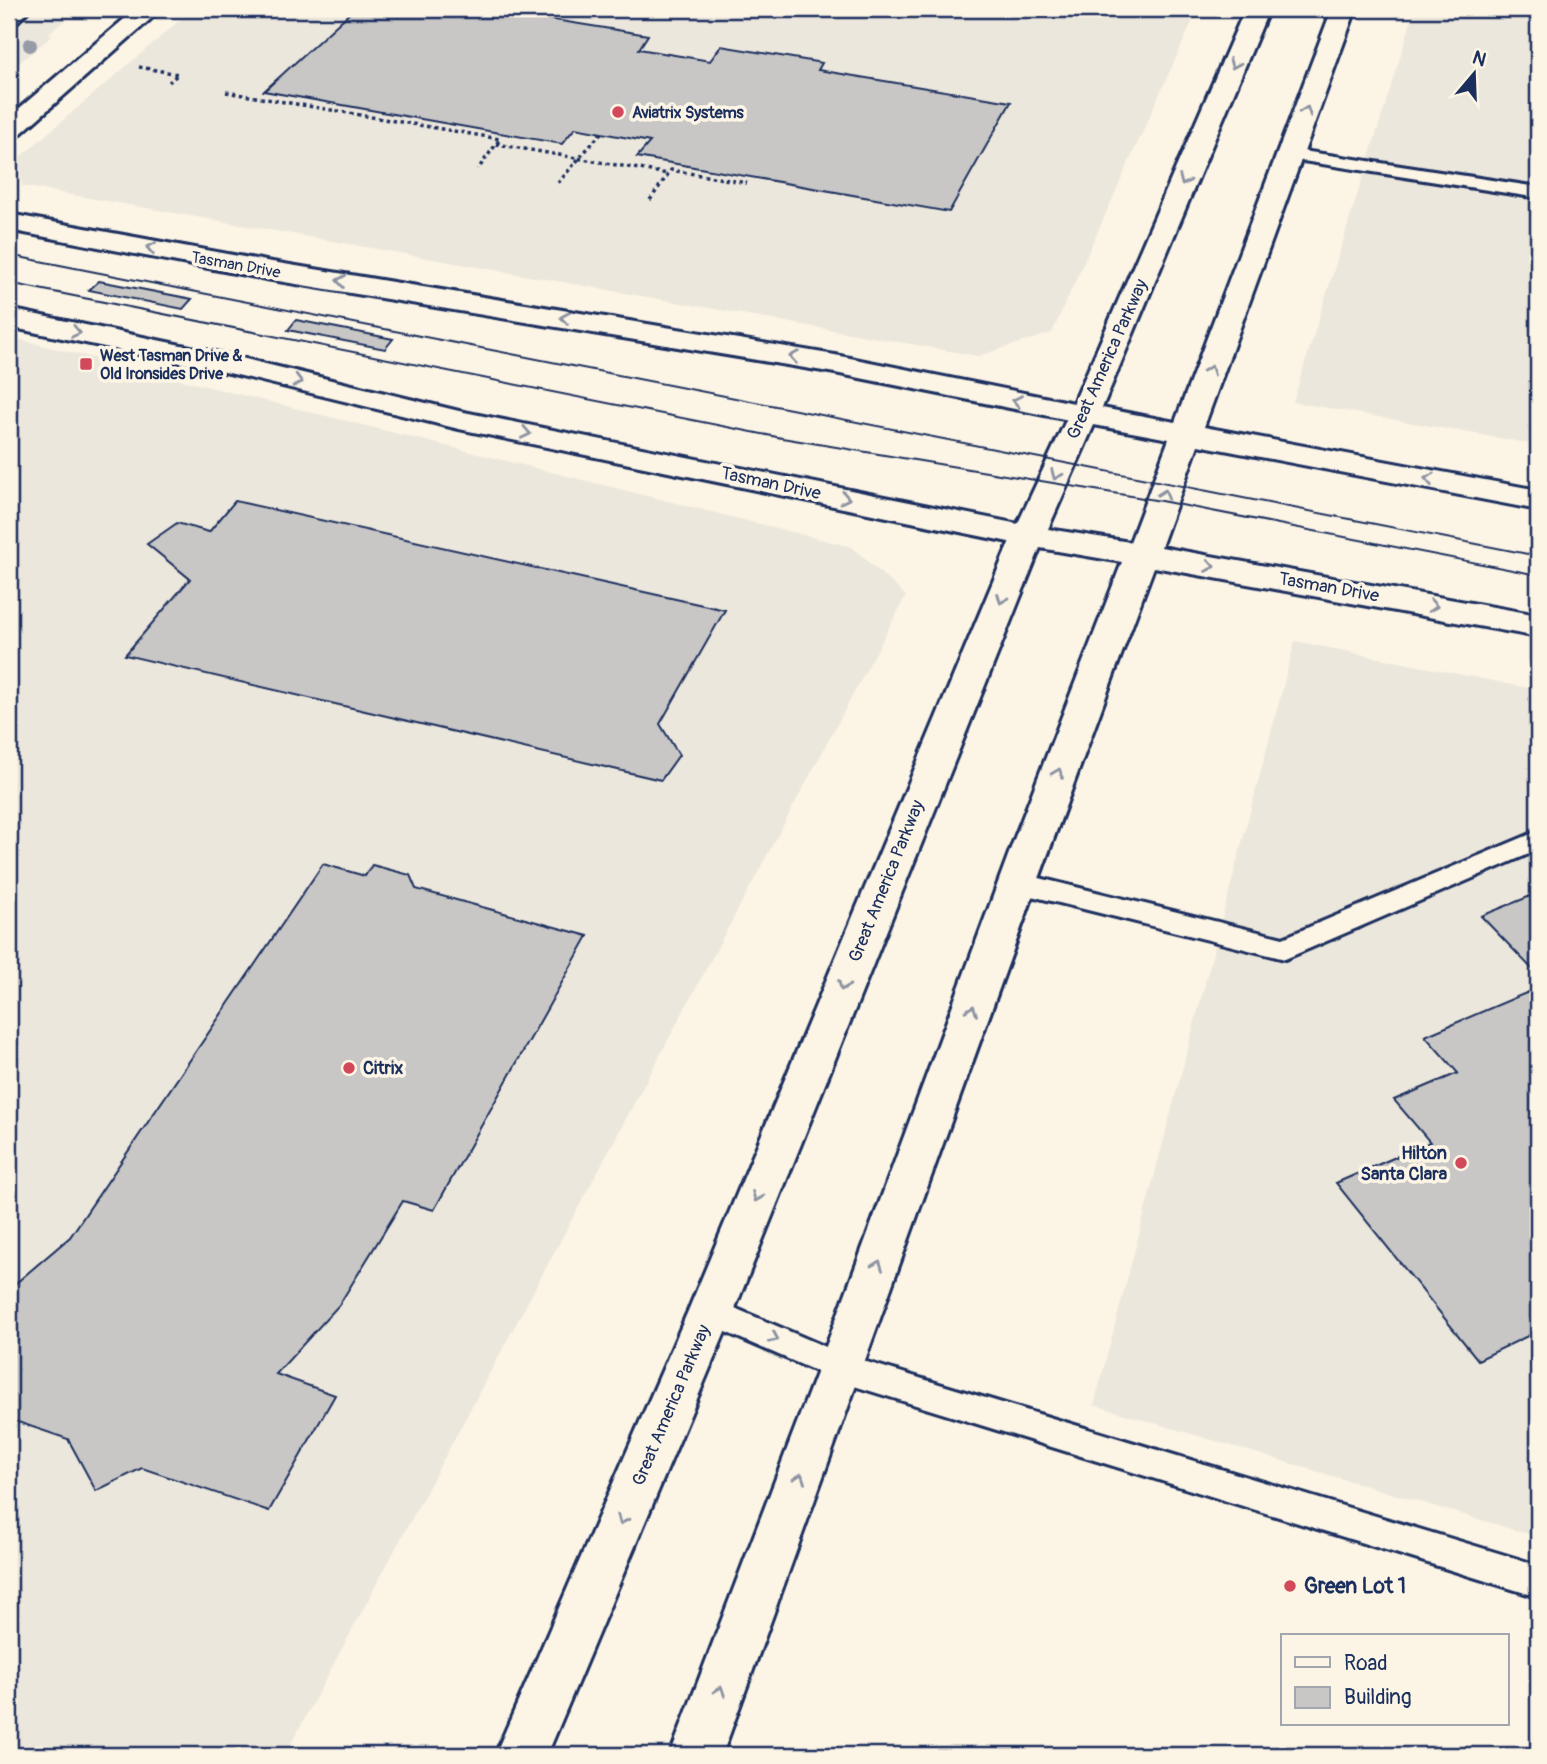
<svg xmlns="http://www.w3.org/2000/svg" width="1547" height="1764" viewBox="0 0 1547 1764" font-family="Pangolin,sans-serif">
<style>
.built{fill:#ece7dc}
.building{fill:#c8c7c6;stroke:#1b2f5e;stroke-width:2}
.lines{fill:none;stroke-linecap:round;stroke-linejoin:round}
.service-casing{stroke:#1b2f5e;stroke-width:6}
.minor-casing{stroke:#1b2f5e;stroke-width:6}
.secondary-casing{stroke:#1b2f5e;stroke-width:6}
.primary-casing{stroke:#1b2f5e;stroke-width:6}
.path{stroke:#1b2f5e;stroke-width:3.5;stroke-dasharray:3.5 3.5;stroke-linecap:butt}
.service{fill:#fcf5e5;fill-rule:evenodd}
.minor{fill:#fcf5e5;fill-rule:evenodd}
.secondary{fill:#fcf5e5;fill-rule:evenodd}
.primary{fill:#fcf5e5;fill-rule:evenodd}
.tram{stroke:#1b2f5e;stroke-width:2}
.tree{fill:#969ba8}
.oneway{stroke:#8c92a2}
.poi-dot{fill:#d1495b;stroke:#fcf5e5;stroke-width:2.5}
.labels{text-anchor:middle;stroke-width:7;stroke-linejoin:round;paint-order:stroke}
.far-poi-label{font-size:16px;font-weight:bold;fill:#1b2f5e;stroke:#fcf5e5;text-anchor:start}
.far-street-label{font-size:16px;fill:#1b2f5e;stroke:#fcf5e5}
.street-label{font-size:18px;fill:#1b2f5e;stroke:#fcf5e5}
.poi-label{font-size:18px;font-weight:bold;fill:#1b2f5e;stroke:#fcf5e5;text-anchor:start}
.near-poi-label{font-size:21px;font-weight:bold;fill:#1b2f5e;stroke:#fcf5e5;text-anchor:start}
</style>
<rect width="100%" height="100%" fill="#fcf5e5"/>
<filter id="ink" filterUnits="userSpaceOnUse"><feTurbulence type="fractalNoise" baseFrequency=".0143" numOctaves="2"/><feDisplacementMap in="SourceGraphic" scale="14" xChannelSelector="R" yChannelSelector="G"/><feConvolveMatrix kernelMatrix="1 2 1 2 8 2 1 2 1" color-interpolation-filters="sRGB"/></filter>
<g filter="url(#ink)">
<g class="built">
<polygon points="9,9 85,9 77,15 71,15 48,34 53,35 9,71"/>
<polygon points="193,9 1198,9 1052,333 978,356 22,186 19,158"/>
<polygon points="1415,9 1538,9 1538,445 1293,402"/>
<polygon points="9,337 852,547 906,596 285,1755 9,1755"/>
<polygon points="1295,641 1538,690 1538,1537 1094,1405"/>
</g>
<g class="building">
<polygon points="354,9 486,9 648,35 639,49 710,61 721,46 822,63 818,70 1011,102 949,212 637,157 650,142 575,128 562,144 264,91"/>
<polygon points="99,281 192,299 183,309 89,290"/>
<polygon points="296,320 393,339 385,349 288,330"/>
<polygon points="235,501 725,610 660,724 679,755 661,780 125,655 190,579 147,544 177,523 209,532"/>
<polygon points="323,864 365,876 372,865 410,875 416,889 588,936 434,1210 403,1201 339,1305 276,1374 335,1395 269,1511 142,1468 96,1491 68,1439 9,1419 9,1289 70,1237"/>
<polygon points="1538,893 1538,975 1481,916"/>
<polygon points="1538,988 1538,1331 1478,1360 1336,1183 1430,1142 1394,1100 1458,1073 1425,1036"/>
</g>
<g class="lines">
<defs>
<g id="service">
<polygon points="12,9 30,9 15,24 9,25 9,12"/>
<polygon points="1290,149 1538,187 1538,198 1284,158 1281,154"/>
<polygon points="1538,831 1538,850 1285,959 1019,893 1010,890 1006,883 1010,876 1019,873 1283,938"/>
<polygon points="711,1298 847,1356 1538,1565 1538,1597 841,1382 700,1321 695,1311 700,1301"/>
</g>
<polygon id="minor" points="136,9 162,9 18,136 9,138 9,117"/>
<g id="secondary">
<polygon points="9,214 266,261 835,355 1084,405 1095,407 1099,414 1095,421 1084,423 835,373 266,279 9,230"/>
<polygon points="9,309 229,355 459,411 1028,526 1040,529 1044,536 1040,543 1028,546 459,429 229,373 9,327"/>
</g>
<path id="primary" d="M1245 9H1269L1102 408 1175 422 1332 9H1356L1204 427 1538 490V510L1198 445 1161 547 1538 615V637L1154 567C1006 962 867 1359 722 1755H670L818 1368 1015 837 1122 562 1040 548 734 1311 547 1755H495L688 1311 1012 536 1069 414ZM1094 425 1169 439 1130 542 1048 529Z"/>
</defs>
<use href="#service" class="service-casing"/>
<use href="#minor" class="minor-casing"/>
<use href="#secondary" class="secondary-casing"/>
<use href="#primary" class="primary-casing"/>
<g class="path">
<polyline points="139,67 178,74 169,82"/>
<polyline points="226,92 500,139 478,169"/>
<polyline points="496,144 668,174"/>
<polyline points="558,183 601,133"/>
<polyline points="650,200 671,170 747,183"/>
</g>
<use href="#service" class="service"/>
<use href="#minor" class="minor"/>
<use href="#secondary" class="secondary"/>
<use href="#primary" class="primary"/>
<g class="tram">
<polyline points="9,255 1538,556"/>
<polyline points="9,283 782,438 1161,501 1538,575"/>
</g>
</g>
<circle class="tree" cx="30" cy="45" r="7"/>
<defs><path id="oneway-chevron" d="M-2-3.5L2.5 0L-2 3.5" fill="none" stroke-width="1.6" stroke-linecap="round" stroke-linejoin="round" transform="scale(1.75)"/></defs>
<g class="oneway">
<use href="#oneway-chevron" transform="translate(1234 64) rotate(113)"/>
<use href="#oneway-chevron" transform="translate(1306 111) rotate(-70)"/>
<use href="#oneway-chevron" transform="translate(1184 181) rotate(113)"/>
<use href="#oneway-chevron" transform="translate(151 248) rotate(-169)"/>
<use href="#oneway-chevron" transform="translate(341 281) rotate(-171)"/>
<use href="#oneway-chevron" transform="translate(565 318) rotate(-171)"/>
<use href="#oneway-chevron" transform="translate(76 332) rotate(12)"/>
<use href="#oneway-chevron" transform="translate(794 357) rotate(-170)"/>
<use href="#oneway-chevron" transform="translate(1210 370) rotate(-70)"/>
<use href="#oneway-chevron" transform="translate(298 381) rotate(14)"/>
<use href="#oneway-chevron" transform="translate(1017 401) rotate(-169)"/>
<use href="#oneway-chevron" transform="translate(526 433) rotate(12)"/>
<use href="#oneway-chevron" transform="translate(1056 475) rotate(113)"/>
<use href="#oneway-chevron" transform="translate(1429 479) rotate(-169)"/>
<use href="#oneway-chevron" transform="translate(1164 494) rotate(-70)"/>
<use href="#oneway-chevron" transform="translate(845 498) rotate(12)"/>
<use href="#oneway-chevron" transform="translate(1210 566) rotate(10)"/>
<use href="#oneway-chevron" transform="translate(1002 599) rotate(112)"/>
<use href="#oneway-chevron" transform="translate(1433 606) rotate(10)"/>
<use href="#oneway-chevron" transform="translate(1058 773) rotate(-69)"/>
<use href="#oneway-chevron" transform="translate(843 986) rotate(112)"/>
<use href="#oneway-chevron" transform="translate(972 1010) rotate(-70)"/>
<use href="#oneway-chevron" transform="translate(757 1197) rotate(112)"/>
<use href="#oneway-chevron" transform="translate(878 1265) rotate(-70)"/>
<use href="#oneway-chevron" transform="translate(774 1338) rotate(24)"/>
<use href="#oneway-chevron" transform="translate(800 1478) rotate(-70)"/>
<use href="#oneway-chevron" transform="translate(622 1520) rotate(113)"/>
<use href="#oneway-chevron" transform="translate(720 1691) rotate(-70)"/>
</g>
</g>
<g class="poi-dot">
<circle cx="618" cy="112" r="7"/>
<rect x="79" y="357" width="14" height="14" rx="3.5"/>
<circle cx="349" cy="1068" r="7"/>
<circle cx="1461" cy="1163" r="7"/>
<circle cx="1290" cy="1586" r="7"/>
</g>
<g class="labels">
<g class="far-poi-label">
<text x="632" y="118">Aviatrix Systems</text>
<text x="100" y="361">West Tasman Drive &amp;<tspan x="100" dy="18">Old Ironsides Drive</tspan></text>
</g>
<g class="far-street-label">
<text transform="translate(236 264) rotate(10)" y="6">Tasman Drive</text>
</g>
<g class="street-label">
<text transform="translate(1107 359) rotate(-66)" y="6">Great America Parkway</text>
<text transform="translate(771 483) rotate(12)" y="6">Tasman Drive</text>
<text transform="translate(1329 587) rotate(10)" y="6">Tasman Drive</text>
<text transform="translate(886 881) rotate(-68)" y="6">Great America Parkway</text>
<text transform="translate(671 1405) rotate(-67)" y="6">Great America Parkway</text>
</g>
<g class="poi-label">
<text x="363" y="1074">Citrix</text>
<text x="1447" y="1159" text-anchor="end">Hilton<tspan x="1447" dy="21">Santa Clara</tspan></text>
</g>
<g class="near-poi-label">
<text x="1304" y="1593">Green Lot 1</text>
</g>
</g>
<rect width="1547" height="1764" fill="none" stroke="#fcf5e5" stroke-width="35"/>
<rect x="18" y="18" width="1512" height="1729" fill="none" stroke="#1b2f5e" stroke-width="2.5" filter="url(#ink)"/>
<rect x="1281" y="1634" width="228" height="91" fill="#fcf5e5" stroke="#a2a6af" stroke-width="2"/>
<rect x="1295" y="1657" width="35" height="10" fill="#fcf5e5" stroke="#a2a6af" stroke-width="2"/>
<text x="1344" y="1670" font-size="21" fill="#1b2f5e">Road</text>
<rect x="1295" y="1687" width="35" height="21" fill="#c8c7c6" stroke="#a2a6af" stroke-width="2"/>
<text x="1344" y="1704" font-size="21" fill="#1b2f5e">Building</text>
<g transform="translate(1474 74) rotate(19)" stroke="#fcf5e5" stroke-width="5" paint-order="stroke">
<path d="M0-5L12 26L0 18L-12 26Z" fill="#1b2f5e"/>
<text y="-10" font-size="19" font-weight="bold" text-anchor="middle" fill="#1b2f5e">N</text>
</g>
</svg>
